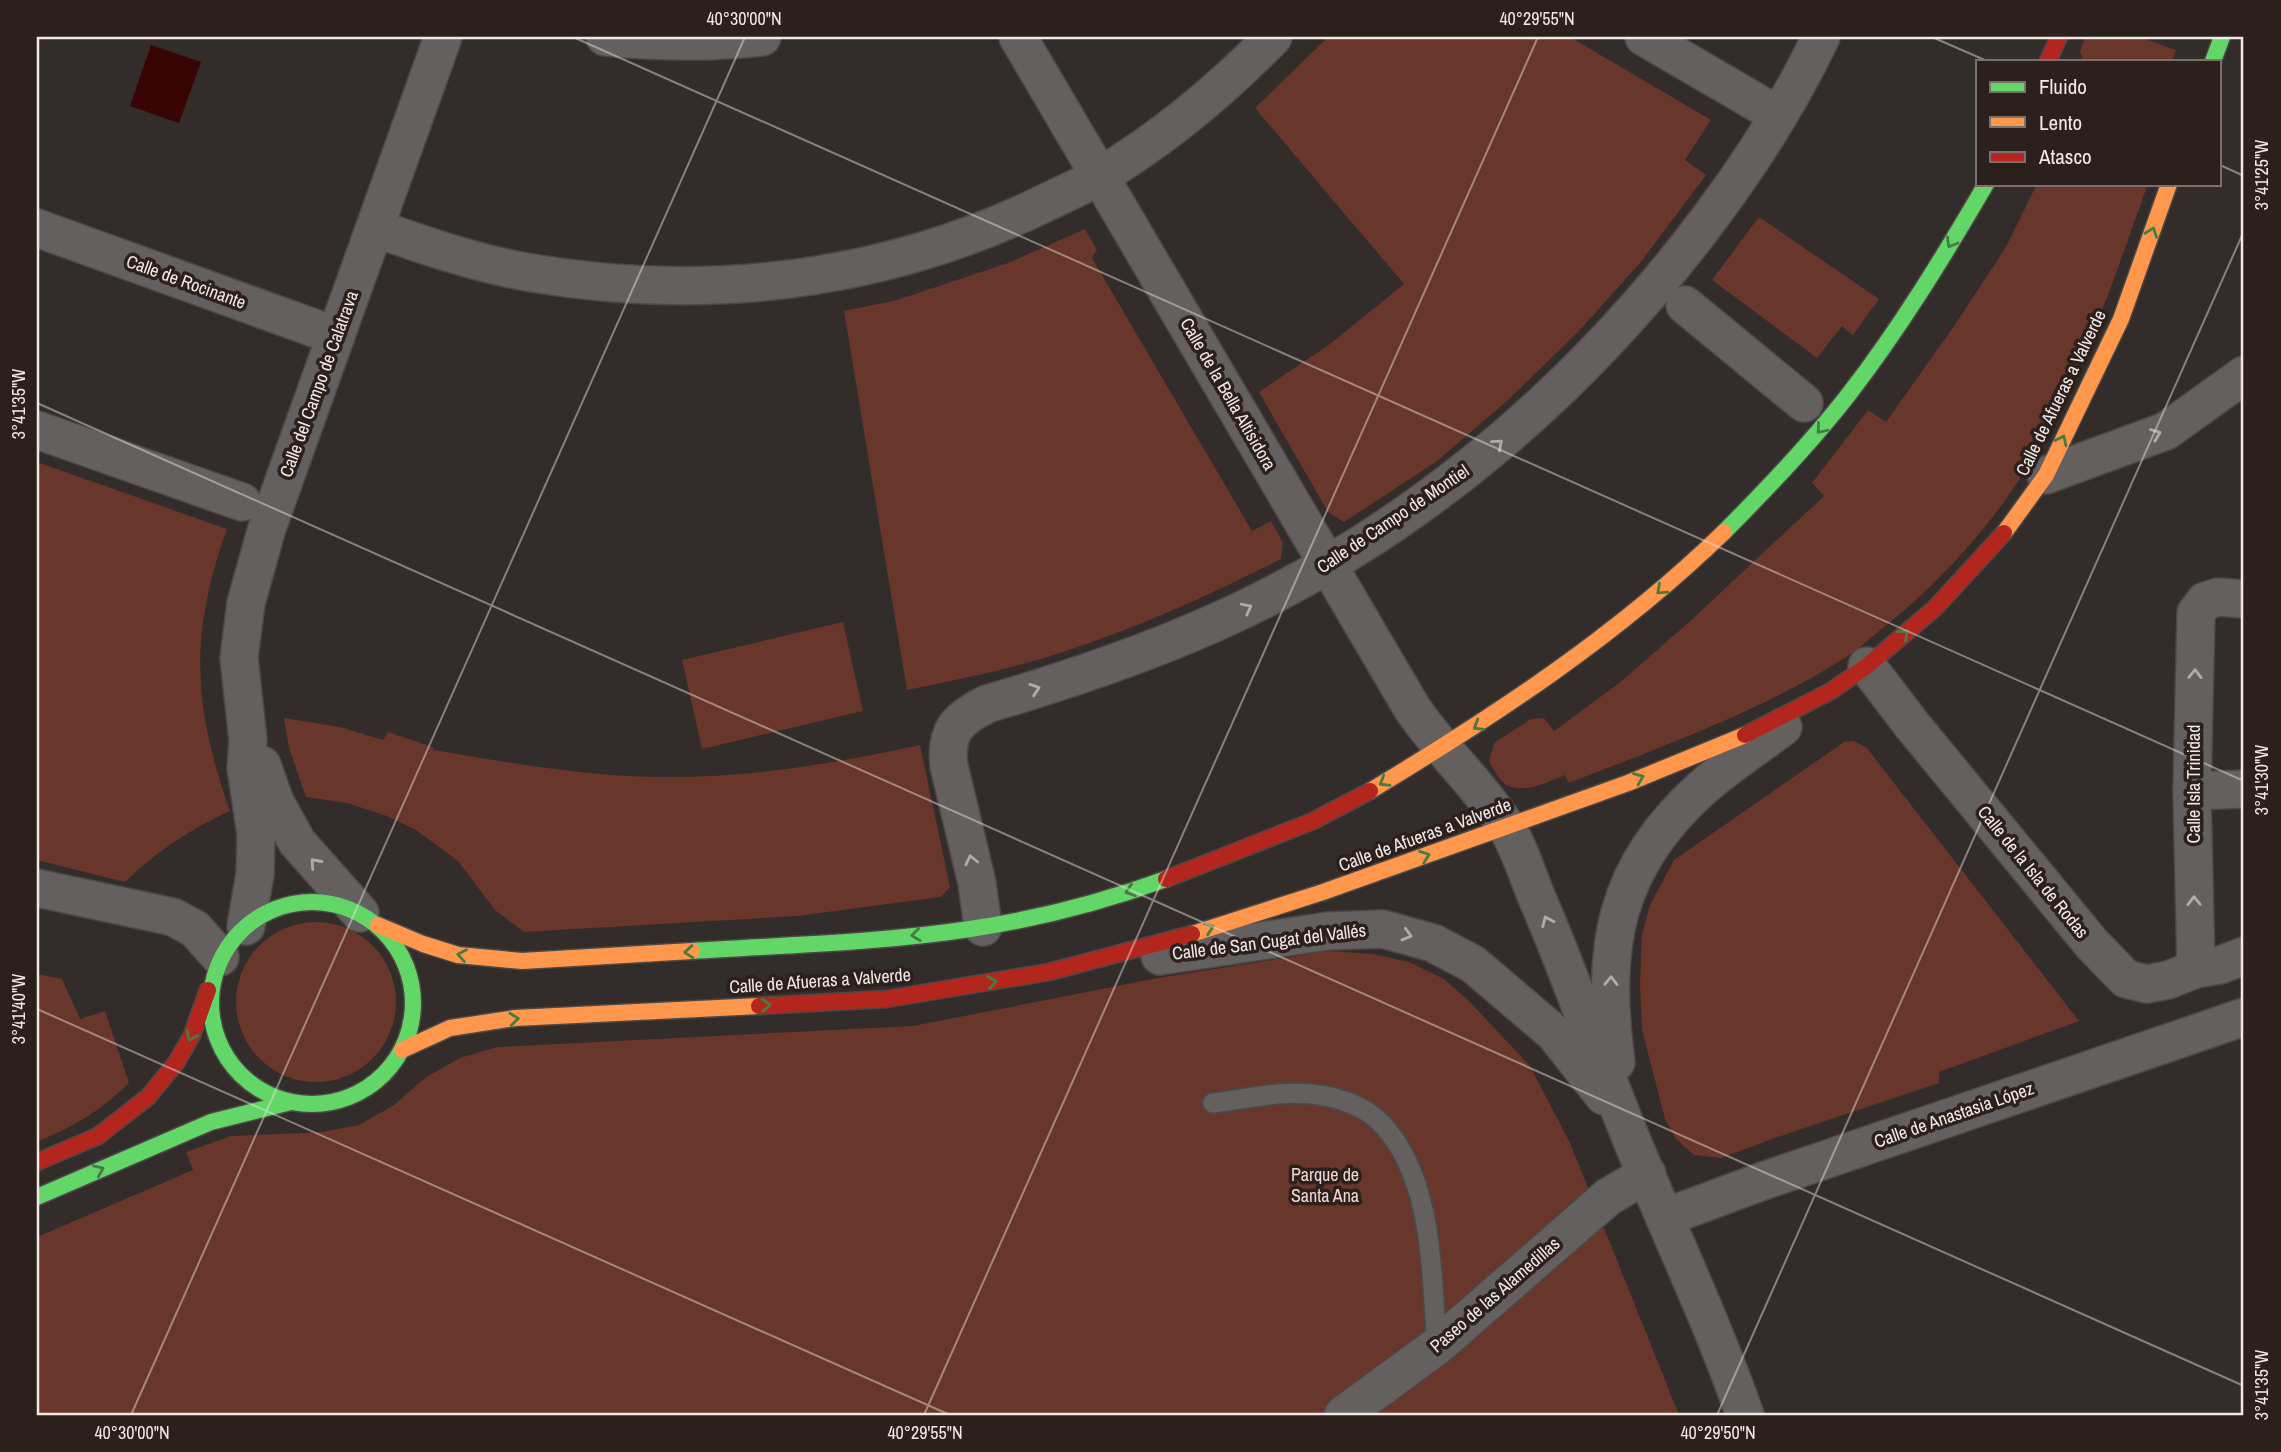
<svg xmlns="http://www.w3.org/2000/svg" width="2281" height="1452" viewBox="0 0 2281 1452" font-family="'Archivo Narrow',sans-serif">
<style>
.green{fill:#68362b}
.water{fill:#390404}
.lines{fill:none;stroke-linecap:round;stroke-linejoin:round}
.lane-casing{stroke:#4d4746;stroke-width:23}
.street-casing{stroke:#4d4746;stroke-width:40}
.fast-casing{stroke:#4d4746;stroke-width:19}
.slow-casing{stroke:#4d4746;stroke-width:19}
.jam-casing{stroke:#4d4746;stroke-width:19}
.lane{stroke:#64605f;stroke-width:19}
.street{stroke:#64605f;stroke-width:37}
.fast{stroke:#63d668;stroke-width:16}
.slow{stroke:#ff974d;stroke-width:16}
.jam{stroke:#b3261e;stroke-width:16}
.oneway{stroke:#487b42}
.oneway2{stroke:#b2abaa}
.ticks{fill:none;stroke:#f2e9e7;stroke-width:2;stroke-opacity:0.45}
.labels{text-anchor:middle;stroke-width:7;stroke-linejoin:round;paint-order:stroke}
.street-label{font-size:18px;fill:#f2e9e7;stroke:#2c201d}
.park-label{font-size:18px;fill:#f0d7d2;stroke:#2c201d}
.neatline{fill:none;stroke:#f2e9e7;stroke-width:2.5}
.ticks-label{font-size:18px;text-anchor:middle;fill:#f2e9e7}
</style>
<rect width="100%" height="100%" fill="#322c2a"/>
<g class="green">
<polygon points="1328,37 1570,37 1711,120 1685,160 1706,175 1640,263 1577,333 1507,401 1436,462 1344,522 1328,512 1259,392 1330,344 1404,284 1255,108"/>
<polygon points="2085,37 2139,37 2176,50 2172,61 2083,61 2080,51"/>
<path d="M2037 184H2148C2112 283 2076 396 2017 483 1982 536 1938 583 1889 623 1875 634 1862 646 1848 656 1762 711 1664 746 1569 783L1565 775C1547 782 1524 795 1505 784 1498 779 1493 768 1489 761L1494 743 1531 719 1544 718 1554 731 1618 684 1687 624 1824 496 1812 483 1868 410 1886 422 1954 326 2006 247Z"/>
<polygon points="1759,217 1879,299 1853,335 1842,326 1817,358 1712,280"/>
<path d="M1085 229 1097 250 1092 258 1252 531 1271 521 1283 543 1281 559C1212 594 1142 626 1069 650 1016 668 962 679 907 690L844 311 897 300 1008 263Z"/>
<path d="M37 462 227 529C189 636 193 705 230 811 190 829 156 852 125 882L37 860Z"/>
<polygon points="843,622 863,711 702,749 682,660"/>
<path d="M284 718 340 727 383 740 388 732 433 747 434 750C494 760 553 771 613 775 717 783 819 767 920 745L950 887 941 897 797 916 524 932 495 910 458 861 416 830 387 816 347 803 306 797 289 748Z"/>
<polygon points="1853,741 1866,747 2079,1021 1939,1072 1939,1083 1772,1139 1721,1158 1694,1155 1676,1139 1665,1119 1642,1030 1640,984 1642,934 1650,905 1674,860 1844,742"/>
<circle cx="316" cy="1002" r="80"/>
<polygon points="1329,951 1373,954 1409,962 1444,979 1469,1001 1530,1066 1570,1143 1679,1415 37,1415 37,1237 193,1170 186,1152 231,1136 321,1132 359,1125 394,1105 425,1078 460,1058 497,1047 913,1026 1158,978"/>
<path d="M37 974 62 979 80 1019 105 1011 129 1083C99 1112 75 1126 37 1142Z"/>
</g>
<polygon class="water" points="151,45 201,62 179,123 130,106"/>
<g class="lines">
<defs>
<path id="lane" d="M1213 1103C1247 1099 1285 1089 1319 1095 1340 1098 1366 1107 1381 1123 1434 1178 1431 1274 1437 1346"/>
<g id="street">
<path d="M605 37C658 42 709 43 762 37"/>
<path d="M1018 37 1412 708C1440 750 1478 783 1505 825 1519 846 1527 874 1537 898 1569 971 1594 1046 1624 1121 1663 1219 1710 1315 1745 1415"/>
<polyline points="1644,37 1778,115"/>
<polyline points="37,228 336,336"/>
<path d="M375 228C426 246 478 264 532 273 705 302 880 282 1039 206 1059 196 1080 187 1100 176 1164 138 1222 89 1273 37"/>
<polyline points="1685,305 1804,403"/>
<polyline points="37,430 242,502"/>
<polyline points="2046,475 2166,431 2244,375"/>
<polyline points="1867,666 1912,725 2092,944 2126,979 2147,984 2168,980 2196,969 2220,965 2244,956"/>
<polyline points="262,765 275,802 297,842 360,913"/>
<polyline points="2192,791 2244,789"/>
<polyline points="37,888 173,917 195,929 220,957"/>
<polyline points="246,926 255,874 256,834 246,768 248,740 239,658 246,603 267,528 443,37"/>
<path d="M983 927 977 883 949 766C945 731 957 719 987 704 1072 679 1156 651 1236 613 1425 524 1587 383 1711 216 1753 160 1791 100 1821 37"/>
<polyline points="1160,956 1328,931 1383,929 1433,943 1473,964 1554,1033 1604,1096"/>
<polyline points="2196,969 2192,791 2196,613 2205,601 2218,597 2244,599"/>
<path d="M1616 1062C1601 948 1613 868 1702 788 1727 766 1756 747 1783 727"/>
<polyline points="1666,1217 1763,1181 2244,1017"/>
<polyline points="1343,1415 1437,1346 1608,1197 1647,1174"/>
</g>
<g id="fast">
<polyline points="2213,61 2222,37"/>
<path d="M1724 532C1768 488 1811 443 1849 394 1900 328 1944 256 1986 184"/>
<circle cx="312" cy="1003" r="101"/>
<path d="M692 951C785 945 878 943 970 929 1037 919 1103 902 1166 879"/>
<polyline points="37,1197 211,1122 291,1102"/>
</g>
<g id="slow">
<polyline points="2004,533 2046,475 2121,319 2169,184"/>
<path d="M1370 791C1496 715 1618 635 1724 532"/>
<polyline points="378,925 423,944 458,955 522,961 692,951"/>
<polyline points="1192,934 1323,892 1628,783 1745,735"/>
<polyline points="402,1050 450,1028 515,1018 759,1006"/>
</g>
<g id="jam">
<polyline points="2048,61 2059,37"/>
<polyline points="1745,735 1831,691 1867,666 1935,608 2004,533"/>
<polyline points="1166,879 1313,821 1370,791"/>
<polyline points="759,1006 887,999 1049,972 1192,934"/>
<polyline points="37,1162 98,1136 148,1097 176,1063 192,1035 208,990"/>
</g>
</defs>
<use href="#lane" class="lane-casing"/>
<use href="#street" class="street-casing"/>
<use href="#fast" class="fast-casing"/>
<use href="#slow" class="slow-casing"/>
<use href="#jam" class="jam-casing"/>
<use href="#lane" class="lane"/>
<use href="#street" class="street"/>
<use href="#fast" class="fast"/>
<use href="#slow" class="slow"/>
<use href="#jam" class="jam"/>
</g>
<defs><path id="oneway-chevron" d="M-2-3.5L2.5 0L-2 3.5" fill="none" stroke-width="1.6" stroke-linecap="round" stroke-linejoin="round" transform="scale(1.75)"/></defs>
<g class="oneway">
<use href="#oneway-chevron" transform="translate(2152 232) rotate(-70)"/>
<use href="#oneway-chevron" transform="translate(1951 243) rotate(120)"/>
<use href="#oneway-chevron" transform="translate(1821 429) rotate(130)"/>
<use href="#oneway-chevron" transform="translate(2062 440) rotate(-64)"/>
<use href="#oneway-chevron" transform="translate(1661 590) rotate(138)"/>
<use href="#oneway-chevron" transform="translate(1904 634) rotate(-41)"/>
<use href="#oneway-chevron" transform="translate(1478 726) rotate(149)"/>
<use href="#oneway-chevron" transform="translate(1639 778) rotate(-22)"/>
<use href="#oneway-chevron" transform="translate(1384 782) rotate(149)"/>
<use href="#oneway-chevron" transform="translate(1425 856) rotate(-20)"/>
<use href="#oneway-chevron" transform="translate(1130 891) rotate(162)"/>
<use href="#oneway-chevron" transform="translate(1209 928) rotate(-18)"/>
<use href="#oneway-chevron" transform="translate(916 935) rotate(173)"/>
<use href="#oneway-chevron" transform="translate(689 952) rotate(176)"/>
<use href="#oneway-chevron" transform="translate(462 955) rotate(-169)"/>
<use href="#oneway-chevron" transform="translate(992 982) rotate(-9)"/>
<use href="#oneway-chevron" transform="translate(766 1005) rotate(-3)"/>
<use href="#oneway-chevron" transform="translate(514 1019) rotate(-6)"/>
<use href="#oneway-chevron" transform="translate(191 1036) rotate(115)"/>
<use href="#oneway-chevron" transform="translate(99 1170) rotate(-24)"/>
</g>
<g class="oneway2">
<use href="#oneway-chevron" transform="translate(2156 434) rotate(-21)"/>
<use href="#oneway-chevron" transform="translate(1498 444) rotate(-41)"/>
<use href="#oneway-chevron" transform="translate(1247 608) rotate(-27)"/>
<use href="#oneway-chevron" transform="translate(2195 674) rotate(-89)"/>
<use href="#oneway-chevron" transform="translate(1035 689) rotate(-18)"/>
<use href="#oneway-chevron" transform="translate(971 860) rotate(-103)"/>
<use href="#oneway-chevron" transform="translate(315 863) rotate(-132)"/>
<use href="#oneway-chevron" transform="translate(2194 901) rotate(-91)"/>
<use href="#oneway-chevron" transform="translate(1547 921) rotate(-113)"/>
<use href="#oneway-chevron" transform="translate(1407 935) rotate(16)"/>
<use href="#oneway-chevron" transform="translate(1611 981) rotate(-89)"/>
</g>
<path class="ticks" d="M573 37 2244 781M1932 37 1987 61M2220 165 2244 176M37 403 2244 1386M37 1009 950 1415M131 1415 745 37M924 1415 1538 37M1717 1415 2244 231"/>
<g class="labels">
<g class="street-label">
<text transform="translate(186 282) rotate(20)" y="6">Calle de Rocinante</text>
<text transform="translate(319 384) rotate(-70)" y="6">Calle del Campo de Calatrava</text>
<text transform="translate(2061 393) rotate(-64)" y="6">Calle de Afueras a Valverde</text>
<text transform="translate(1228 394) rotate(60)" y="6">Calle de la Bella Altisidora</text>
<text transform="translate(1393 519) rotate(-34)" y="6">Calle de Campo de Montiel</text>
<text transform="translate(2194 784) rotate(-90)" y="6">Calle Isla Trinidad</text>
<text transform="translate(1425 835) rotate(-20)" y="6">Calle de Afueras a Valverde</text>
<text transform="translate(2033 872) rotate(51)" y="6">Calle de la Isla de Rodas</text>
<text transform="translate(1269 942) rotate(-7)" y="6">Calle de San Cugat del Vallés</text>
<text transform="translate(820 981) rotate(-4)" y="6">Calle de Afueras a Valverde</text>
<text transform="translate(1954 1115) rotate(-19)" y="6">Calle de Anastasia López</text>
<text transform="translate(1495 1295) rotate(-41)" y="6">Paseo de las Alamedillas</text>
</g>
<g class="park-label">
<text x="1325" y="1181">Parque de<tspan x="1325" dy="21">Santa Ana</tspan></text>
</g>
</g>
<rect width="2281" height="1452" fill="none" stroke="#2c201d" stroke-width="77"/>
<rect x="1976" y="60" width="245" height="126" fill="#2c201d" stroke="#7b706e" stroke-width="2"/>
<rect x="1990" y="82" width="35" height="10" fill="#63d668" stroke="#7b706e" stroke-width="2"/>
<text x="2039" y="94" font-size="21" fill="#f2e9e7">Fluido</text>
<rect x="1990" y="117" width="35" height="10" fill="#ff974d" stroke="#7b706e" stroke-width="2"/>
<text x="2039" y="130" font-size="21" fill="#f2e9e7">Lento</text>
<rect x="1990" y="152" width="35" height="10" fill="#b3261e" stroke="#7b706e" stroke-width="2"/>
<text x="2039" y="164" font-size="21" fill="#f2e9e7">Atasco</text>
<rect x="38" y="38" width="2204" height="1376" class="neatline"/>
<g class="ticks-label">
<text x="744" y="25">40°30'00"N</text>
<text x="1537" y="25">40°29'55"N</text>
<text transform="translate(2262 175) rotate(-90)" y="6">3°41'25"W</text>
<text transform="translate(19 404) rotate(-90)" y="6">3°41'35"W</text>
<text transform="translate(2262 780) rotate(-90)" y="6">3°41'30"W</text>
<text transform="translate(19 1009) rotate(-90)" y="6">3°41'40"W</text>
<text transform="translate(2262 1385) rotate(-90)" y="6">3°41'35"W</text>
<text x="132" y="1439">40°30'00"N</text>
<text x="925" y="1439">40°29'55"N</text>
<text x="1718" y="1439">40°29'50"N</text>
</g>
</svg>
